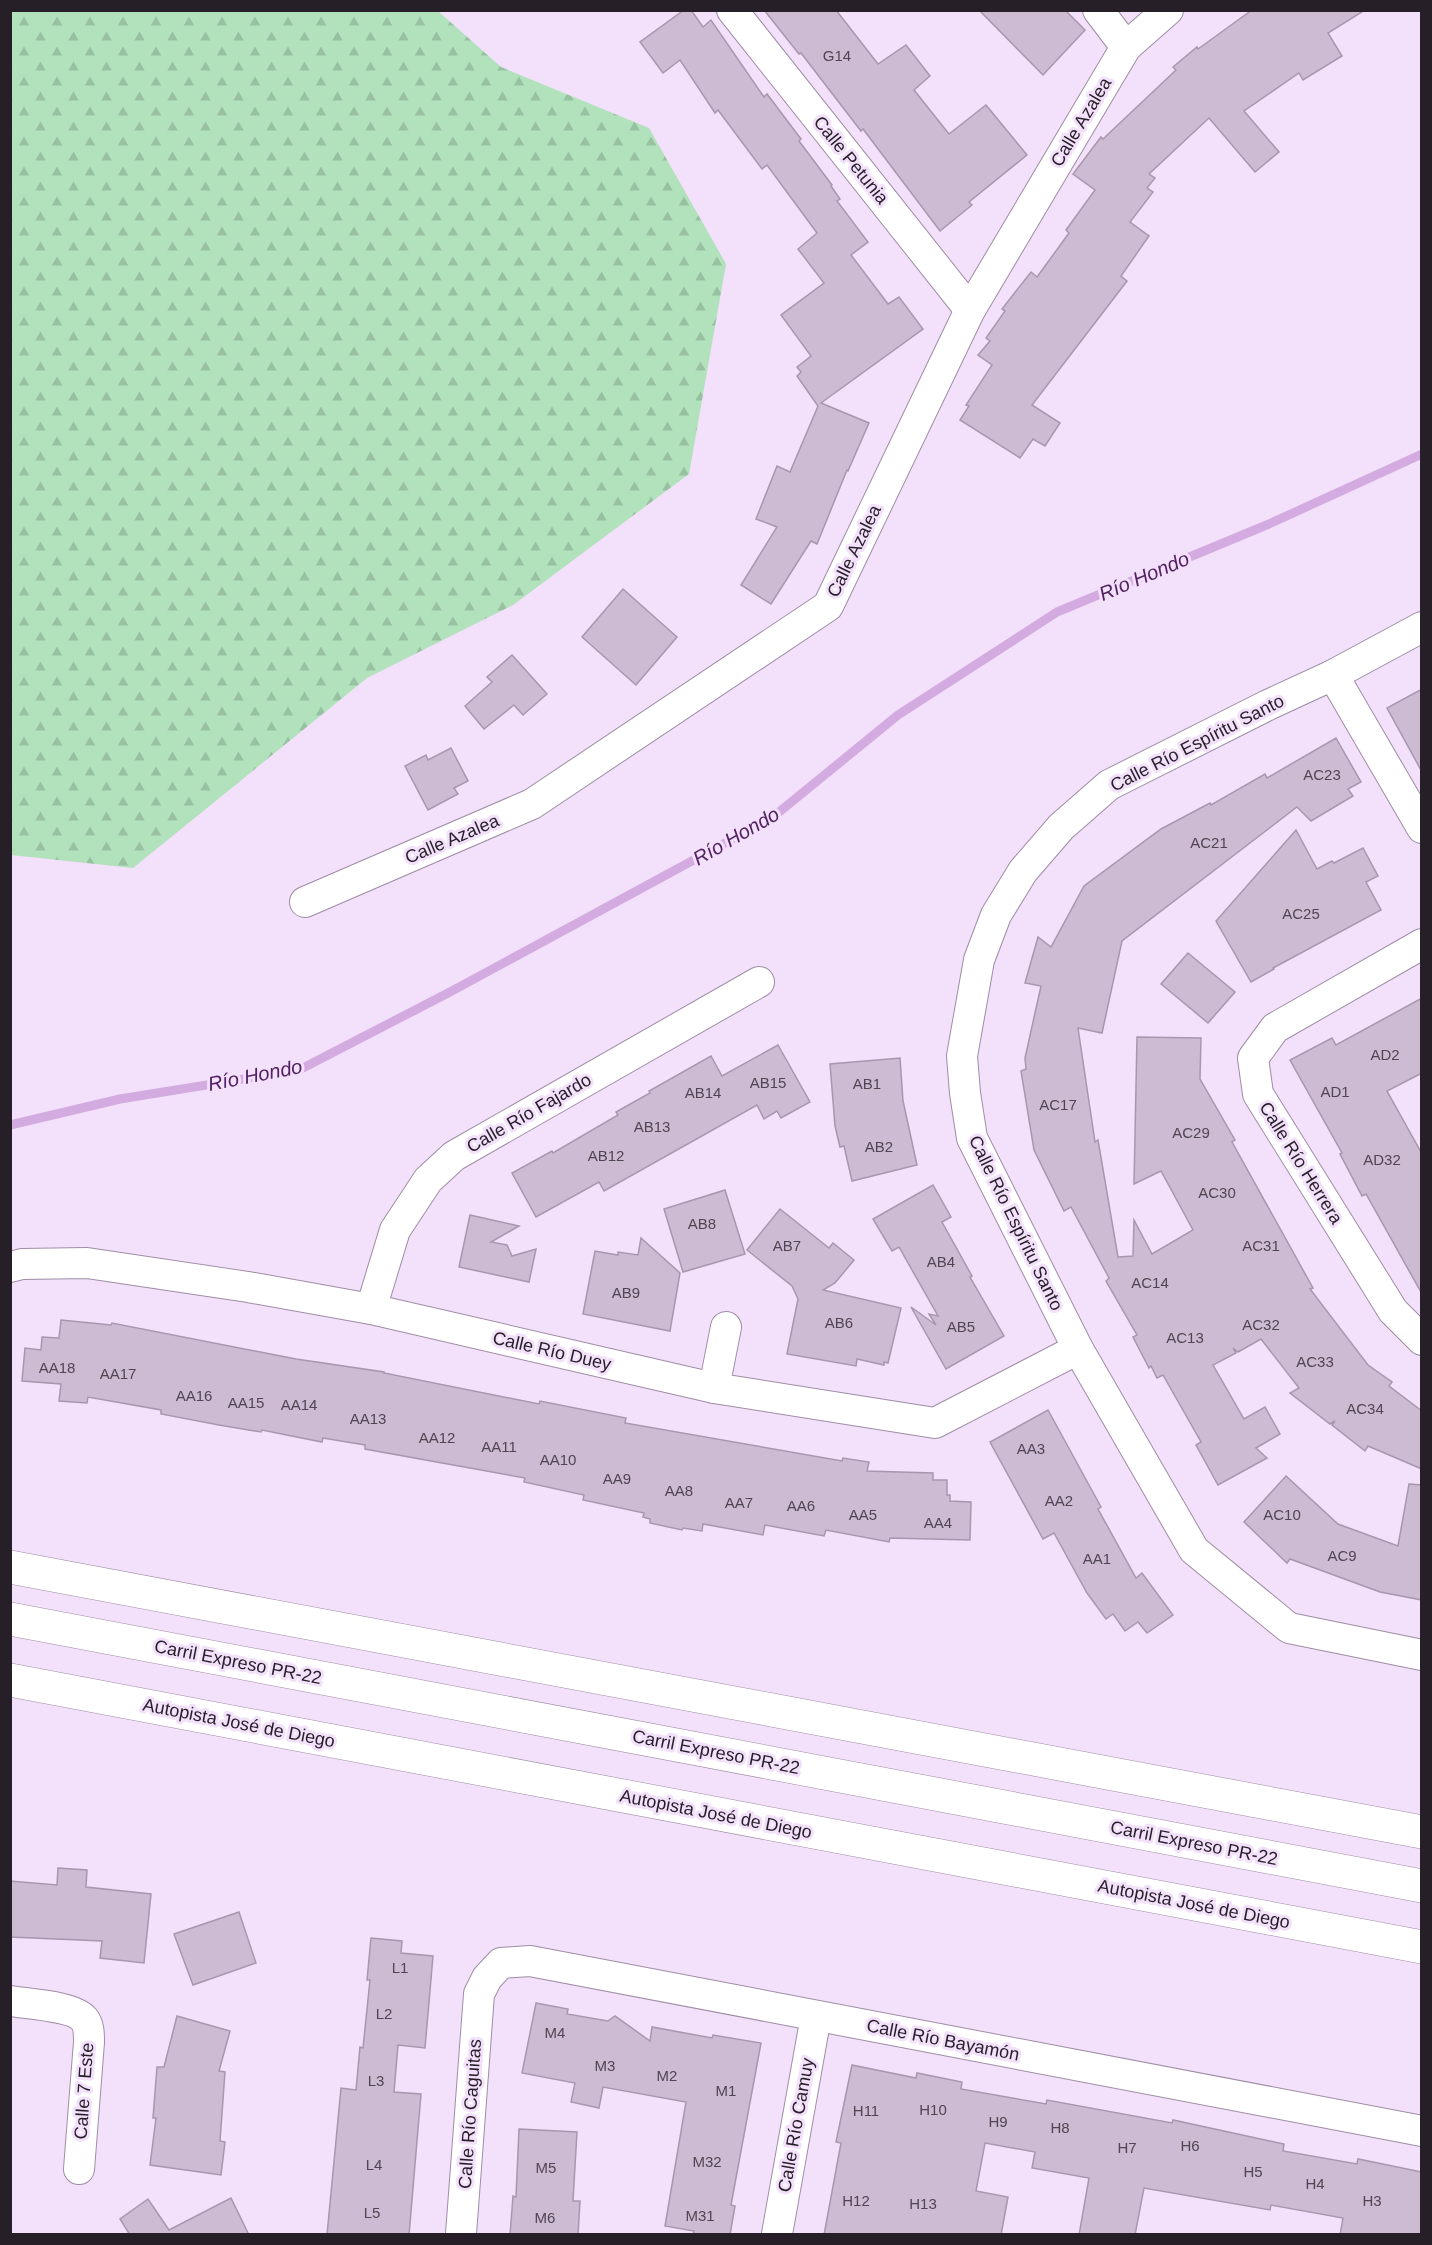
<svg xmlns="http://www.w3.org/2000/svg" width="1432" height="2245" viewBox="0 0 1432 2245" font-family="Arial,sans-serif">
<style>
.forest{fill:url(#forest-firs)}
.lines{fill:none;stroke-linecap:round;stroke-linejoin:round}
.stream{stroke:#d3abe0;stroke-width:9}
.building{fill:#cdbad3;stroke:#a896ae;stroke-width:1.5}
.street-casing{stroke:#9f8da5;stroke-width:32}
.highway-casing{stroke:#9f8da5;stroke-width:34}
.street{stroke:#fff;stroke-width:30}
.highway{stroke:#fff;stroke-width:33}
.labels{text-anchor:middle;stroke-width:6;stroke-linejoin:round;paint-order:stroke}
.number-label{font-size:15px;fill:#504653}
.street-label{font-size:18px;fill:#261f28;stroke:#f3e0fa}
.water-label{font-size:20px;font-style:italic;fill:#522261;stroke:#f3e0fa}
</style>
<defs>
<pattern id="forest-firs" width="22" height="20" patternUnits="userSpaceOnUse" patternTransform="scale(1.5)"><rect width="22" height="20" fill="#b1e2bc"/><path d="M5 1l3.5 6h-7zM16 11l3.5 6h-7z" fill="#98c1a2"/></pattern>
</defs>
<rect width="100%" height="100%" fill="#f3e0fa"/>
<polygon class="forest" points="10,11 438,11 501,67 649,128 726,264 689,474 513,605 367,678 133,868 11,855"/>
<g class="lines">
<polyline class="stream" points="10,1125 120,1099 299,1070 450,992 773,817 898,715 1057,612 1269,524 1422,454"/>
</g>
<g class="building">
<polygon points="684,10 691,10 703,27 711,20 764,97 767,94 801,139 799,141 832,185 831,186 840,199 837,201 868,242 851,255 888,304 899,297 923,329 821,403 869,423 848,471 847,470 817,544 811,541 771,604 741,585 777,527 756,519 777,466 790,472 818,406 797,376 801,372 797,367 811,356 781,315 824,283 798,249 817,233 767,165 762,169 718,110 715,113 680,60 663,73 640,42"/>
<polygon points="764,10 836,10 878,64 906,45 930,76 914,90 949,134 986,105 1027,155 969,202 972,205 940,231 863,129 861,131 801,53 799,54"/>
<polygon points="979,10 1066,11 1085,30 1043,75"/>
<polygon points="1252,10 1365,10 1328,33 1342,56 1303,80 1299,73 1244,111 1279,152 1255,172 1209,118 1149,174 1155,178 1147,188 1153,192 1130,222 1149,236 1121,276 1127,281 1032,405 1060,423 1045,446 1033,439 1020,458 960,420 969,406 966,405 992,365 978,355 990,341 986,338 1005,311 1002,309 1031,272 1037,277 1069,233 1066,230 1095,190 1073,174 1101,137 1103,139 1176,70 1173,67 1197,47 1198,49"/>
<polygon points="623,589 677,637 636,685 582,637"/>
<polygon points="512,655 547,694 523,715 514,705 484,729 465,706 492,682 487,677"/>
<polygon points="1422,689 1422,772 1387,708"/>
<polygon points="1336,738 1361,782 1348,789 1353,796 1311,821 1297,807 1122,941 1102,1033 1078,1028 1095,1142 1098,1140 1118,1257 1133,1256 1134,1220 1152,1254 1193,1230 1161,1171 1134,1184 1137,1037 1201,1038 1200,1079 1235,1140 1232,1142 1313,1288 1310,1289 1368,1365 1392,1382 1389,1386 1422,1411 1422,1469 1368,1446 1365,1451 1332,1425 1335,1421 1330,1424 1290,1393 1299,1388 1261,1339 1238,1352 1233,1348 1236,1353 1213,1365 1244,1419 1265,1407 1280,1434 1256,1448 1267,1458 1218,1485 1196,1445 1201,1442 1163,1375 1157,1378 1151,1366 1149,1368 1133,1337 1137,1335 1106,1281 1109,1278 1071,1207 1064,1211 1034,1150 1021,1071 1026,1069 1025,1058 1041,986 1025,983 1038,937 1051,947 1084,886 1161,829 1210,803 1211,805 1265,774 1267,778"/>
<polygon points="451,748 468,781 454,788 458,794 428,810 405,766 426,755 428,760"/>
<polygon points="1296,830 1317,869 1332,861 1334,863 1363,848 1378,876 1366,882 1381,910 1273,968 1274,969 1251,982 1216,921"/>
<polygon points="1188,953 1235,992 1208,1023 1161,984"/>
<polygon points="1422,998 1422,1073 1387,1091 1422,1154 1422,1294 1366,1194 1362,1196 1340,1154 1342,1153 1290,1060 1332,1038 1336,1045"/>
<polygon points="778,1045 810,1102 781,1118 777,1111 764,1119 757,1105 604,1191 599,1182 536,1217 512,1173 552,1151 553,1153 618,1115 616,1112 650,1093 649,1091 711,1056 722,1076"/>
<polygon points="900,1058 903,1101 917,1165 852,1181 844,1146 840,1147 835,1126 830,1064"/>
<polygon points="933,1185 951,1217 942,1222 972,1276 970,1277 1004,1336 946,1369 911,1307 936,1325 929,1314 938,1316 899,1247 892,1251 873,1219"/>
<polygon points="725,1190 745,1254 683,1272 664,1209"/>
<polygon points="780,1209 829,1248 833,1243 854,1260 835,1283 823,1290 901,1308 888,1363 884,1362 884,1365 857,1359 856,1366 787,1354 798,1299 792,1286 747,1250"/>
<polygon points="470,1215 519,1226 491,1242 507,1245 512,1256 536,1249 529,1282 459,1267"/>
<polygon points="641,1238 680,1273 670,1331 583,1314 595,1251 618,1255 618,1252 638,1255"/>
<polygon points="61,1320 111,1325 112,1323 296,1359 384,1372 384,1373 539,1404 540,1401 626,1418 625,1423 842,1461 843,1458 869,1462 867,1471 933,1473 933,1480 947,1480 947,1495 950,1495 950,1501 971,1502 970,1540 890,1538 889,1542 826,1530 824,1536 765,1525 763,1535 703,1524 702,1531 683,1528 682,1530 650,1523 650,1519 643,1517 644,1513 583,1500 584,1495 524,1482 525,1478 365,1449 365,1445 323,1438 322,1442 262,1430 261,1432 219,1425 161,1414 161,1410 88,1397 87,1403 59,1401 61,1384 22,1381 25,1348 41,1350 42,1337 59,1338"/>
<polygon points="1048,1410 1101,1507 1098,1509 1136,1578 1142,1573 1173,1615 1147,1633 1138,1622 1125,1631 1113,1614 1106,1619 1087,1593 1054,1533 1043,1539 990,1442"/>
<polygon points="1286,1476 1338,1524 1398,1546 1409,1484 1422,1485 1422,1600 1380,1592 1290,1559 1287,1563 1244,1522"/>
<polygon points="58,1868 87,1870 86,1887 151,1894 144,1963 100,1958 102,1941 10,1937 10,1881 57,1885"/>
<polygon points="239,1912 256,1963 193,1985 174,1934"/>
<polygon points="371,1938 402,1941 401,1953 433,1956 425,2048 398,2045 394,2092 421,2094 409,2235 327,2235 341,2088 356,2090 360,2047 363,2048 370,1980 367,1980"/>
<polygon points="536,2003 568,2009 567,2014 608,2021 615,2016 650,2041 652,2027 712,2038 713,2035 761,2043 731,2205 735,2206 730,2235 693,2235 694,2231 665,2226 686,2102 603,2087 599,2108 571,2102 575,2083 522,2073"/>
<polygon points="177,2016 230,2031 219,2071 225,2072 220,2141 225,2142 221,2175 150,2165 156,2118 153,2118 157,2067 164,2067"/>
<polygon points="852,2065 916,2078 917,2073 962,2082 961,2089 1046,2104 1047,2100 1172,2123 1173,2120 1284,2144 1283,2151 1357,2164 1358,2159 1422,2172 1422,2235 1340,2235 1343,2218 1271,2205 1270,2210 1144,2188 1135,2235 1079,2235 1089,2178 1032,2168 1035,2152 985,2143 976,2191 1008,2197 1001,2235 824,2235 841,2143 836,2142"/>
<polygon points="519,2129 577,2132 573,2201 580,2201 578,2235 510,2235 513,2196 516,2197"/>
<polygon points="231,2198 249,2235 130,2235 120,2219 148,2199 169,2230"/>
</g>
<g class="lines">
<defs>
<g id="street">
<polyline points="732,10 970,310"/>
<polyline points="1098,10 1126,47"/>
<polyline points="1422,627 1333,675 1268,705 1109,785 1061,827 1023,871 996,915 979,960 962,1056 965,1093 972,1138 1078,1349 1194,1550 1289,1628 1422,1655"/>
<polyline points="1333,675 1422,828"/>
<polyline points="305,902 532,804 828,606 970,310 1126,47 1168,10"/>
<polyline points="1422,944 1275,1028 1253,1058 1258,1094 1393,1311 1422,1340"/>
<polyline points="10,1267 22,1264 87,1263 248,1287 371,1309 714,1388 935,1423 1078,1349"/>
<polyline points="371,1309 395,1230 428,1180 454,1156 759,982"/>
<polyline points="714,1388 726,1327"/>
<path d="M10 2001C28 2004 73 2006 84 2019 89 2025 89 2034 89 2042L79 2169"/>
<polyline points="461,2234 479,1994 487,1978 501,1963 530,1961 1422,2131"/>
<polyline points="777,2234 816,2016"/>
</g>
<g id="highway">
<polyline points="10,1567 1422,1832"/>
<polyline points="10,1619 1422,1886"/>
<polyline points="10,1680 1422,1947"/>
</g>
</defs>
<use href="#street" class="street-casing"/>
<use href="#highway" class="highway-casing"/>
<use href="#street" class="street"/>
<use href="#highway" class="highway"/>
</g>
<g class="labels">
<g class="number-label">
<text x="837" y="61">G14</text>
<text x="1322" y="780">AC23</text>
<text x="1209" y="848">AC21</text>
<text x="1301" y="919">AC25</text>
<text x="1385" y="1060">AD2</text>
<text x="768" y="1088">AB15</text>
<text x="867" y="1089">AB1</text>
<text x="1335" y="1097">AD1</text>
<text x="703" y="1098">AB14</text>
<text x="1058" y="1110">AC17</text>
<text x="652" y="1132">AB13</text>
<text x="1191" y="1138">AC29</text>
<text x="879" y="1152">AB2</text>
<text x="606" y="1161">AB12</text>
<text x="1382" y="1165">AD32</text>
<text x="1217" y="1198">AC30</text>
<text x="702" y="1229">AB8</text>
<text x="787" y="1251">AB7</text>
<text x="1261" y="1251">AC31</text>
<text x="941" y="1267">AB4</text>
<text x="1150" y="1288">AC14</text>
<text x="626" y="1298">AB9</text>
<text x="839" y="1328">AB6</text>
<text x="1261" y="1330">AC32</text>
<text x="961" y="1332">AB5</text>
<text x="1185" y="1343">AC13</text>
<text x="1315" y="1367">AC33</text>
<text x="57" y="1373">AA18</text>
<text x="118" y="1379">AA17</text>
<text x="194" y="1401">AA16</text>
<text x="246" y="1408">AA15</text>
<text x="299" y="1410">AA14</text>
<text x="1365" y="1414">AC34</text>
<text x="368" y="1424">AA13</text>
<text x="437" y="1443">AA12</text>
<text x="499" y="1452">AA11</text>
<text x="1031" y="1454">AA3</text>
<text x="558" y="1465">AA10</text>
<text x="617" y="1484">AA9</text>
<text x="679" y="1496">AA8</text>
<text x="1059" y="1506">AA2</text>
<text x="739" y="1508">AA7</text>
<text x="801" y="1511">AA6</text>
<text x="863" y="1520">AA5</text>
<text x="1282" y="1520">AC10</text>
<text x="938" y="1528">AA4</text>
<text x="1342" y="1561">AC9</text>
<text x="1097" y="1564">AA1</text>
<text x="400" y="1973">L1</text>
<text x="384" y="2019">L2</text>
<text x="555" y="2038">M4</text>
<text x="605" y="2071">M3</text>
<text x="667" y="2081">M2</text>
<text x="376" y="2086">L3</text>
<text x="726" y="2096">M1</text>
<text x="933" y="2115">H10</text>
<text x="866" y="2116">H11</text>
<text x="998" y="2127">H9</text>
<text x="1060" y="2133">H8</text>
<text x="1190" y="2151">H6</text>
<text x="1127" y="2153">H7</text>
<text x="707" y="2167">M32</text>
<text x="374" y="2170">L4</text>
<text x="546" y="2173">M5</text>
<text x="1253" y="2177">H5</text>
<text x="1315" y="2189">H4</text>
<text x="856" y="2206">H12</text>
<text x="1372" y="2206">H3</text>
<text x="923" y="2209">H13</text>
<text x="372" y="2218">L5</text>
<text x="700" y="2221">M31</text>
<text x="545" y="2223">M6</text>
</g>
<g class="street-label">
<text transform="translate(1081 122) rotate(-59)" y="6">Calle Azalea</text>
<text transform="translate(851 160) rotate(51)" y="6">Calle Petunia</text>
<text transform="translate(854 551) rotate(-64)" y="6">Calle Azalea</text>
<text transform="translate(1197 743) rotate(-27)" y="6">Calle Río Espíritu Santo</text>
<text transform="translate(452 839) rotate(-23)" y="6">Calle Azalea</text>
<text transform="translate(529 1113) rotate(-30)" y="6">Calle Río Fajardo</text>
<text transform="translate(1301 1163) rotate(58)" y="6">Calle Río Herrera</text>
<text transform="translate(1016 1223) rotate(64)" y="6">Calle Río Espíritu Santo</text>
<text transform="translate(552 1351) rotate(13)" y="6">Calle Río Duey</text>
<text transform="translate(238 1662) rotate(11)" y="6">Carril Expreso PR-22</text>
<text transform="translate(239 1723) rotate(11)" y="6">Autopista José de Diego</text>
<text transform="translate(716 1752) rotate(11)" y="6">Carril Expreso PR-22</text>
<text transform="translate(716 1814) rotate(11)" y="6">Autopista José de Diego</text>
<text transform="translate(1194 1843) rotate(11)" y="6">Carril Expreso PR-22</text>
<text transform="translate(1194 1904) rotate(11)" y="6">Autopista José de Diego</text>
<text transform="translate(943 2040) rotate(11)" y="6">Calle Río Bayamón</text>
<text transform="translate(84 2091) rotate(-86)" y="6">Calle 7 Este</text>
<text transform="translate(470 2114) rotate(-86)" y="6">Calle Río Caguitas</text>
<text transform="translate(796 2125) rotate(-80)" y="6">Calle Río Camuy</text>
</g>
<g class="water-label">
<text transform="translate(1144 576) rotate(-23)" y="7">Río Hondo</text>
<text transform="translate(736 836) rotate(-30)" y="7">Río Hondo</text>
<text transform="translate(255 1075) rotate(-11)" y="7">Río Hondo</text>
</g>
</g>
<rect width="1432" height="2245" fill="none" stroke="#261f28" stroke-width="24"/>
</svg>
